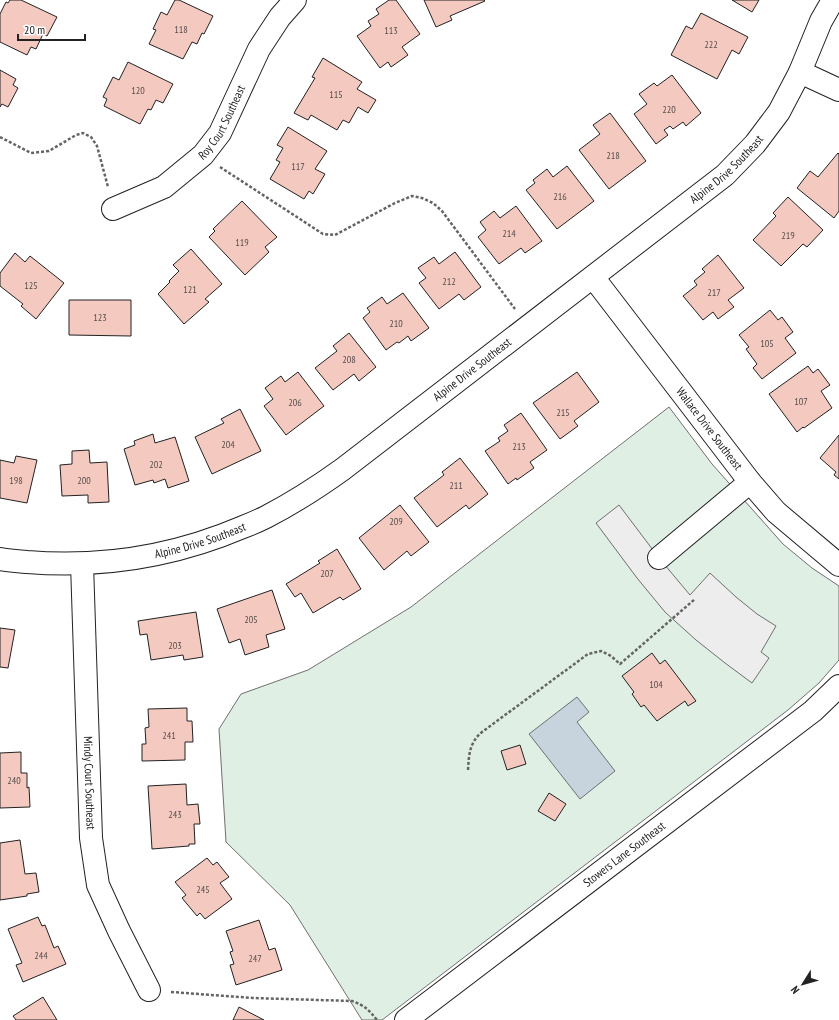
<svg xmlns="http://www.w3.org/2000/svg" width="839" height="1020" viewBox="0 0 839 1020" font-family="'PT Sans Narrow',sans-serif">
<style>
.green{fill:#e0efe3;stroke:#6f6f6f}
.parking{fill:#ededed;stroke:#6f6f6f}
.water{fill:#c7d3dd;stroke:#6f6f6f}
.building{fill:#f3c9c0;stroke:#222}
.lines{fill:none;stroke-linecap:round;stroke-linejoin:round}
.minor-casing{stroke:#222;stroke-width:24}
.path{stroke:#646464;stroke-width:2.5;stroke-dasharray:3 2;stroke-linecap:butt}
.minor{stroke:#fff;stroke-width:22}
.labels{text-anchor:middle;stroke-width:3;stroke-linejoin:round;paint-order:stroke}
.number-label{font-size:10px;fill:#564c4a}
.street-label{font-size:12px;fill:#222;stroke:#fff}
</style>
<rect width="100%" height="100%" fill="#fff"/>
<polygon class="green" points="669,407 712,464 783,544 812,568 839,586 839,660 819,683 788,710 382,1020 362,1020 290,905 226,842 219,729 241,694 308,670 411,607"/>
<polygon class="parking" points="619,505 659,558 690,595 710,573 736,597 757,614 776,626 761,652 769,658 752,683 725,663 696,640 665,612 637,578 596,523"/>
<polygon class="water" points="577,697 589,712 577,722 615,771 580,799 529,734"/>
<g class="building">
<polygon points="10,0 21,0 57,17 47,36 43,34 36,49 31,47 27,55 0,42 0,14 6,2 8,3"/>
<polygon points="175,0 179,0 213,16 204,34 202,33 197,44 192,42 183,59 149,44 156,30 153,29 161,12 167,15"/>
<polygon points="389,0 396,0 420,34 402,47 408,55 391,67 388,62 380,68 357,36 371,26 368,21 379,14 376,9"/>
<polygon points="424,0 484,0 485,1 450,16 452,20 436,27"/>
<polygon points="732,0 759,0 752,12"/>
<polygon points="701,13 748,37 739,54 732,50 717,79 671,55 686,26 692,29"/>
<polygon points="323,58 362,82 357,89 376,100 368,113 358,107 349,123 343,120 337,130 311,115 308,120 294,113 315,78 312,77"/>
<polygon points="128,62 173,84 163,103 156,100 151,110 148,109 140,124 104,106 107,99 103,97 113,77 119,80"/>
<polygon points="0,70 16,79 13,85 18,88 8,107 2,104 0,107"/>
<polygon points="672,75 701,113 686,126 683,122 673,129 670,126 664,130 668,135 656,144 634,114 647,104 639,94 654,83 657,86"/>
<polygon points="610,113 646,161 609,189 579,150 600,134 593,125"/>
<polygon points="288,127 327,151 315,169 325,174 313,194 309,191 304,199 270,179 280,162 276,160 283,148 277,145"/>
<polygon points="838,153 839,154 839,211 834,218 797,188 810,171 818,177"/>
<polygon points="567,166 594,201 557,229 526,190 535,183 533,180 547,169 553,177"/>
<polygon points="788,197 823,230 807,247 803,244 781,266 753,240 776,216 773,213"/>
<polygon points="242,201 277,237 265,247 269,252 245,275 209,237 215,231 213,229"/>
<polygon points="516,206 542,241 525,253 521,248 499,264 478,237 486,230 480,222 494,211 500,218"/>
<polygon points="191,249 222,284 205,299 209,302 184,324 158,294 170,282 169,281 179,271 173,265"/>
<polygon points="455,252 481,287 464,300 459,294 439,309 419,283 426,278 418,268 434,257 439,264"/>
<polygon points="15,253 25,262 30,256 64,283 36,319 21,306 23,304 0,286 0,273"/>
<polygon points="718,255 744,288 728,300 734,307 718,319 713,312 703,320 683,296 697,285 694,281 705,272 702,269"/>
<polygon points="403,293 429,328 411,341 408,336 399,343 397,342 386,350 363,318 370,312 367,308 382,297 387,304"/>
<polygon points="69,300 131,300 131,336 69,335"/>
<polygon points="770,310 778,320 782,317 793,332 785,338 796,353 762,379 753,368 757,364 746,349 749,347 739,335"/>
<polygon points="349,333 376,367 359,381 354,374 333,390 315,368 337,351 333,346"/>
<polygon points="808,366 813,373 818,369 830,385 821,391 832,408 804,428 803,427 797,432 769,394"/>
<polygon points="298,372 324,406 286,435 264,406 273,399 265,388 281,376 285,382"/>
<polygon points="577,372 599,402 574,421 578,426 560,439 533,403"/>
<polygon points="240,409 261,451 212,474 195,437 224,423 221,419"/>
<polygon points="521,413 547,450 530,462 534,468 517,480 516,478 508,484 485,451 500,441 498,438 508,431 504,425"/>
<polygon points="153,434 155,443 175,437 189,481 168,488 165,479 154,483 153,480 135,485 124,449 135,445 134,441"/>
<polygon points="839,435 839,479 834,475 836,472 820,458"/>
<polygon points="89,450 90,463 107,462 109,502 88,503 88,495 62,496 60,465 72,464 72,451"/>
<polygon points="16,456 37,460 27,503 0,498 0,460 14,463"/>
<polygon points="460,458 488,494 469,509 466,505 437,527 414,498 444,475 442,472"/>
<polygon points="400,505 429,542 411,556 407,551 384,570 359,538"/>
<polygon points="337,549 361,589 343,600 340,597 313,613 301,593 295,597 286,584 320,563 318,561"/>
<polygon points="272,590 285,629 266,635 269,647 245,655 240,639 229,643 217,609"/>
<polygon points="196,612 203,657 184,660 183,655 151,660 147,634 140,635 138,621"/>
<polygon points="0,628 15,630 8,668 0,667"/>
<polygon points="652,653 660,664 665,660 696,701 688,706 685,701 657,721 644,705 641,707 632,694 634,692 622,676"/>
<polygon points="187,708 187,721 192,721 193,742 185,742 185,760 142,761 142,744 146,744 145,728 149,727 148,709"/>
<polygon points="520,745 526,764 507,770 501,751"/>
<polygon points="21,752 21,773 27,773 27,788 29,787 30,807 0,808 0,753"/>
<polygon points="186,784 187,805 198,804 200,824 194,824 195,844 189,844 189,846 152,849 148,786"/>
<polygon points="549,793 566,804 555,821 538,811"/>
<polygon points="20,840 25,874 36,873 39,892 27,894 27,896 0,900 0,843"/>
<polygon points="207,858 213,865 217,862 229,877 220,883 232,899 205,919 200,913 197,916 182,898 186,895 175,882"/>
<polygon points="38,917 42,926 45,925 54,948 58,946 66,964 23,982 16,965 22,963 8,929"/>
<polygon points="259,920 269,950 275,948 282,970 236,985 230,965 234,964 230,952 233,951 226,931"/>
<polygon points="43,997 57,1020 16,1020 13,1016"/>
<polygon points="239,1007 264,1020 233,1020"/>
</g>
<g class="lines">
<defs>
<g id="minor">
<polyline points="800,72 839,90"/>
<path id="s1" d="M113 209 164 187 203 155 220 133 259 49 280 17 295 0"/>
<path id="s2" d="M593 277 750 482 776 512 839 565"/>
<polyline points="659,558 750,482"/>
<path id="s3" d="M0 559C9 561 18 561 27 562 101 568 175 556 243 527 251 524 258 521 266 517 293 503 318 487 343 469L725 175 755 144 779 112 800 72 821 21 833 0"/>
<path id="s4" d="M82 564 91 838 98 885 119 931 149 990"/>
<path id="s5" d="M406 1020 813 711 839 686"/>
</g>
</defs>
<use href="#minor" class="minor-casing"/>
<g class="path">
<polyline points="0,137 31,153 49,151 76,135 83,133 91,137 97,146 108,187"/>
<polyline points="220,167 323,234 335,235 395,203 412,196 422,198 433,203 442,211 515,309"/>
<path d="M468 770C469 755 469 743 482 732L588 654 601 651 611 656 620 664 695 599"/>
<path d="M171 992 253 998 352 1001C365 1006 368 1009 377 1020"/>
</g>
<use href="#minor" class="minor"/>
</g>
<g class="labels">
<g class="number-label">
<text x="181" y="33">118</text>
<text x="391" y="34">113</text>
<text x="711" y="48">222</text>
<text x="138" y="94">120</text>
<text x="336" y="98">115</text>
<text x="669" y="113">220</text>
<text x="613" y="159">218</text>
<text x="298" y="170">117</text>
<text x="560" y="200">216</text>
<text x="509" y="237">214</text>
<text x="788" y="239">219</text>
<text x="242" y="246">119</text>
<text x="449" y="285">212</text>
<text x="31" y="289">125</text>
<text x="190" y="293">121</text>
<text x="714" y="296">217</text>
<text x="100" y="321">123</text>
<text x="396" y="327">210</text>
<text x="767" y="347">105</text>
<text x="349" y="363">208</text>
<text x="801" y="405">107</text>
<text x="295" y="406">206</text>
<text x="563" y="416">215</text>
<text x="228" y="448">204</text>
<text x="519" y="450">213</text>
<text x="156" y="468">202</text>
<text x="16" y="484">198</text>
<text x="84" y="484">200</text>
<text x="456" y="489">211</text>
<text x="396" y="525">209</text>
<text x="327" y="577">207</text>
<text x="251" y="623">205</text>
<text x="175" y="649">203</text>
<text x="656" y="688">104</text>
<text x="169" y="739">241</text>
<text x="14" y="784">240</text>
<text x="175" y="818">243</text>
<text x="203" y="893">245</text>
<text x="41" y="959">244</text>
<text x="255" y="962">247</text>
</g>
<g class="street-label">
<text dy="4" stroke="none"><textPath href="#s1" startOffset="144">Roy Court Southeast</textPath></text>
<text dy="4" stroke="none"><textPath href="#s3" startOffset="851">Alpine Drive Southeast</textPath></text>
<text dy="4" stroke="none"><textPath href="#s3" startOffset="527">Alpine Drive Southeast</textPath></text>
<text dy="4" stroke="none"><textPath href="#s2" startOffset="191">Wallace Drive Southeast</textPath></text>
<text dy="4" stroke="none"><textPath href="#s3" startOffset="203">Alpine Drive Southeast</textPath></text>
<text dy="4" stroke="none"><textPath href="#s4" startOffset="219">Mindy Court Southeast</textPath></text>
<text dy="4" stroke="none"><textPath href="#s5" startOffset="274">Stowers Lane Southeast</textPath></text>
</g>
</g>
<g transform="translate(803 984) rotate(233)" stroke="#ffffff" stroke-width="3" paint-order="stroke">
<path d="M0-3L7 15L0 10L-7 15Z" fill="#222222"/>
<text y="-6" font-size="11" font-weight="bold" text-anchor="middle" fill="#222222">N</text>
</g>
<path d="M18 34v6h67v-6" fill="none" stroke="#222222" stroke-width="2"/>
<text x="24" y="34" font-size="12" fill="#222222" stroke="#ffffff" stroke-width="3" paint-order="stroke">20 m</text>
</svg>
